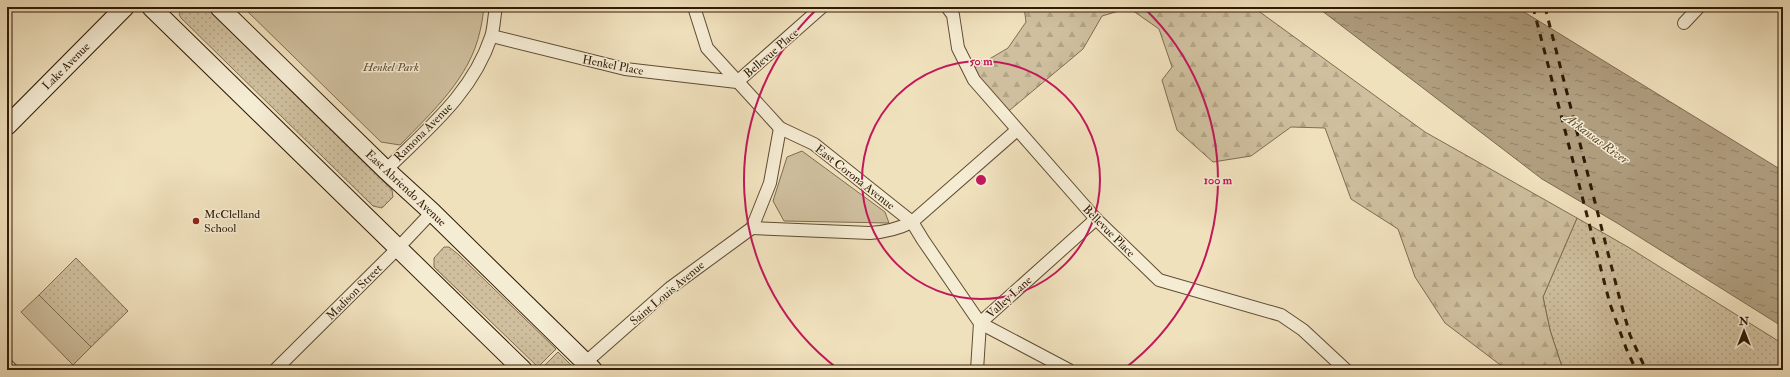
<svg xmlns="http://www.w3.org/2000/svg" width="1790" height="377" viewBox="0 0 1790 377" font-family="'IM FELL Double Pica',serif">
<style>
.grass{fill:url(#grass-dots);stroke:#806c52}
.forest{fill:url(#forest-firs);stroke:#806c52}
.park{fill:#cfbf9e;stroke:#806c52}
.water{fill:url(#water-ripples);stroke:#7c694e}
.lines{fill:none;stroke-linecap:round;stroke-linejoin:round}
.street-casing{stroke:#604c33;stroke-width:14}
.secondary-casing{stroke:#301a05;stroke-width:20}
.street{stroke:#f5ecd4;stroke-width:12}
.secondary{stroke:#f5ecd4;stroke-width:18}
.rail{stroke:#301a05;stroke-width:3;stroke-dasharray:7 7;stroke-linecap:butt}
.ring{fill:none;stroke:#c2185b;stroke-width:2}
.poi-dot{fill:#8f2418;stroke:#f5ecd4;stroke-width:1.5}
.labels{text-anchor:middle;stroke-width:3;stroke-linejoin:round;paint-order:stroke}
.street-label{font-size:12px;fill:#301a05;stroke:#f5ecd4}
.park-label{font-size:12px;font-style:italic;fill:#604c33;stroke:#f5ecd4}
.poi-label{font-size:12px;fill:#301a05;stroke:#f5ecd4;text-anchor:start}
.water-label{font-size:13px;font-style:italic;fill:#634e35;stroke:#f5ecd4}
.centre{fill:#c2185b;stroke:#f5ecd4;stroke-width:2}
.ring-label{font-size:12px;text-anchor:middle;font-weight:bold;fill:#c2185b;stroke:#f5ecd4;stroke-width:3;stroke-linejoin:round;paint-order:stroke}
</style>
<defs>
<pattern id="grass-dots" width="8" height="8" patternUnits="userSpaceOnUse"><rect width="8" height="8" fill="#cfbf9e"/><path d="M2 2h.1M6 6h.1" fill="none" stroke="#b2a487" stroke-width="1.8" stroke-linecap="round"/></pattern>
<pattern id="forest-firs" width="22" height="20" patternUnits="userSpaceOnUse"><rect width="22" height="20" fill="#cfbf9e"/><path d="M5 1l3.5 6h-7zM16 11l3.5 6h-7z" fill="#b2a487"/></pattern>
<pattern id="water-ripples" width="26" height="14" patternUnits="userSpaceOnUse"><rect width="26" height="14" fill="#af9d7e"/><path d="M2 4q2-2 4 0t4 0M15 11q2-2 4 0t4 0" fill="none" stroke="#8f7f65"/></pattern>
</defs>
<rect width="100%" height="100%" fill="#f0e1bd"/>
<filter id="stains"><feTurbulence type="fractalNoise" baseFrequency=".005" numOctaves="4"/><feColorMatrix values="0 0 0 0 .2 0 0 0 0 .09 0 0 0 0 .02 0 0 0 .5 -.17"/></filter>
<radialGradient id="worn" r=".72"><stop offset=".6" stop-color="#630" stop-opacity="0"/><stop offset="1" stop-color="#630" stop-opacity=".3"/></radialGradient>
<g class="grass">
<polygon points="184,7 206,7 392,190 393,197 382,208 373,206 181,18 179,14"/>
<polygon points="1577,218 1628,247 1783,344 1783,370 1563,370 1550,330 1543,297"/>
<polygon points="444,247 449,247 459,255 556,349 538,367 434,267 434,258"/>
<polygon points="76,258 128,311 91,347 39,295"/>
<polygon points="558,352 576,370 543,370 541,369"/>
</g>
<polygon class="forest" points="1024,7 1253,7 1425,132 1577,218 1543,297 1550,330 1563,370 1507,370 1445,323 1415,277 1398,229 1351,199 1325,128 1291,127 1251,156 1213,162 1177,130 1162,80 1172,67 1159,29 1129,8 1102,16 1083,49 1004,115 969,71 1008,48 1026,22"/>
<g class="park">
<path d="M243 7H484C483 15 482 23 480 31 470 78 432 112 400 145L381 142Z"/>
<polygon points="802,151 885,212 889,223 784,221 773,201 787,157"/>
<polygon points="39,295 91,347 73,365 21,312"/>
</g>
<polygon class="water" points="1317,7 1516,7 1783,171 1783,327 1617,223 1542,179"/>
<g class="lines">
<defs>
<g id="street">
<polyline points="694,7 707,48 780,128 814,144 912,222 923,240 980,323 977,370"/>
<polyline points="947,7 953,15 958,48 974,80 1096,219 1159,280 1281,315 1303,330 1346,370"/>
<polyline points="1684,23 1699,7"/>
<polyline points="492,36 625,69 737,82 822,7"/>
<path d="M386 170C427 129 472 94 491 37 494 28 494 17 496 7"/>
<path d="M752 228 870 233C886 232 898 229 912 222L1017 130"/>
<polyline points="586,362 670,288 752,228 770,183 780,128"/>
<polyline points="7,365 12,370"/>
<polyline points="275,370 398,248 432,212"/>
<polyline points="1069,370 980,323 1096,219"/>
</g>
<g id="secondary">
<polyline points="151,7 523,370"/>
<polyline points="219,7 386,170 432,212 593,370"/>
<polyline points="7,126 125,7"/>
</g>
</defs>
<use href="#street" class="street-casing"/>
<use href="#secondary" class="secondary-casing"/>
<use href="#street" class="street"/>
<use href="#secondary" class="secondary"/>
<g class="rail">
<polyline points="1533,7 1610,304 1626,348 1636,370"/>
<polyline points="1545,7 1619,296 1630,335 1646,370"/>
</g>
</g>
<g class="ring">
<circle cx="981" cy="180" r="119"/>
<path d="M838 369A237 237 0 0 1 818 8M1144 8A237 237 0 0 1 1124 369"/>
</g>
<circle class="poi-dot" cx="196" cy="221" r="4"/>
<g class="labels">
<g class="street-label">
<text transform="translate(771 53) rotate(-41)" y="4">Bellevue Place</text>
<text transform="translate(613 65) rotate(11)" y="4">Henkel Place</text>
<text transform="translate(66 66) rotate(-45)" y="4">Lake Avenue</text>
<text transform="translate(423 132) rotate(-45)" y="4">Ramona Avenue</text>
<text transform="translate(855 177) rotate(38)" y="4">East Corona Avenue</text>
<text transform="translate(406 188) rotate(43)" y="4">East Abriendo Avenue</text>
<text transform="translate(1109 231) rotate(45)" y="4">Bellevue Place</text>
<text transform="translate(354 292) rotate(-45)" y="4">Madison Street</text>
<text transform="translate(667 293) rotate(-40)" y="4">Saint Louis Avenue</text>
<text transform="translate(1009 297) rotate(-42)" y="4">Valley Lane</text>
</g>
<g class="park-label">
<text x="391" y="71">Henkel Park</text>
</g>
<g class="poi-label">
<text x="204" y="218">McClelland<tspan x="204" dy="14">School</tspan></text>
</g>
<g class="water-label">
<text transform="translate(1597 138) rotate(36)" y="5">Arkansas River</text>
</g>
</g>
<circle cx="981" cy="180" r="6" class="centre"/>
<g class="ring-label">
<text x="981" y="65">50 m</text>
<text x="1218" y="184">100 m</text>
</g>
<rect width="1790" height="377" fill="none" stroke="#f0e1bd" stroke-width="24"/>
<rect x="8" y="8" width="1774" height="361" fill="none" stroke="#301a05" stroke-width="2"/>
<rect x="12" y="12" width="1766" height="353" fill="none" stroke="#301a05"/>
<g transform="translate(1744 331)" stroke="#f5ecd4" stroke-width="3" paint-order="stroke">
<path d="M0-3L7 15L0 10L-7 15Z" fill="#301a05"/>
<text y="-6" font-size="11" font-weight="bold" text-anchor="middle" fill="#301a05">N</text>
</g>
<rect width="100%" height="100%" filter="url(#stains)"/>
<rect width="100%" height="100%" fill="url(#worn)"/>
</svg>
